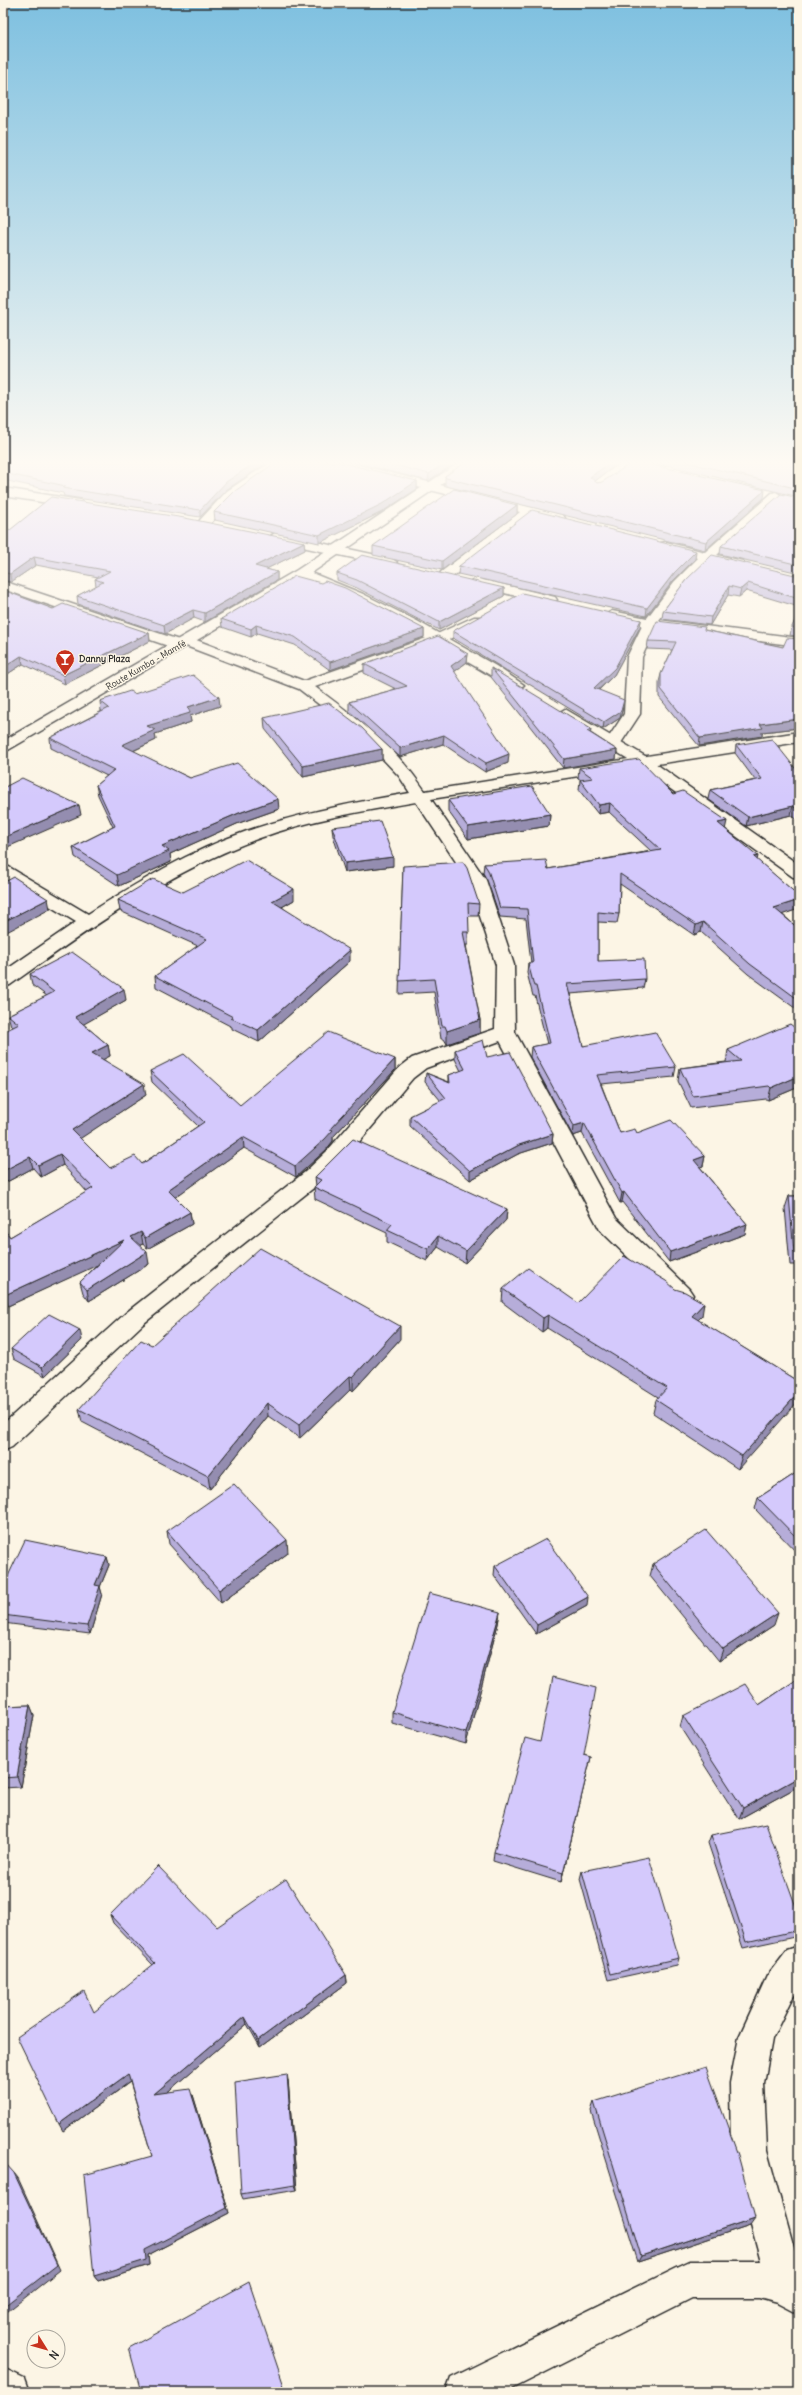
<svg xmlns="http://www.w3.org/2000/svg" width="802" height="2395" viewBox="0 0 802 2395" font-family="Delius,sans-serif">
<style>
.lines{fill:none;stroke-linecap:round;stroke-linejoin:round}
.street-casing{stroke:#2b2b2b;stroke-width:3}
.secondary-casing{stroke:#2b2b2b;stroke-width:3}
.highway-casing{stroke:#2b2b2b;stroke-width:3}
.street{fill:#fcf5e5;fill-rule:evenodd}
.secondary{fill:#fcf5e5;fill-rule:evenodd}
.highway{fill:#fcf5e5;fill-rule:evenodd}
.wall{fill:#b6add9;stroke:#2b2b2b}
.shaded-wall{fill:#948db0;stroke:#2b2b2b}
.building{fill:#d4c9fc;stroke:#2b2b2b}
.labels{text-anchor:middle;stroke-width:3;stroke-linejoin:round;paint-order:stroke}
.far-poi-label{font-size:9px;font-weight:bold;fill:#2b2b2b;stroke:#fcf5e5;text-anchor:start}
.far-street-label{font-size:9px;fill:#2b2b2b;stroke:#fcf5e5}
</style>
<rect width="100%" height="100%" fill="#fcf5e5"/>
<filter id="ink" filterUnits="userSpaceOnUse"><feTurbulence type="fractalNoise" baseFrequency=".025" numOctaves="2"/><feDisplacementMap in="SourceGraphic" scale="8" xChannelSelector="R" yChannelSelector="G"/><feConvolveMatrix kernelMatrix="1 2 1 2 8 2 1 2 1" color-interpolation-filters="sRGB"/></filter>
<g filter="url(#ink)">
<g class="lines">
<defs>
<g id="street">
<polygon points="271,462 285,462 235,497 208,526 200,526 198,523 200,520 227,491"/>
<polygon points="325,462 346,462 563,515 565,518 559,522 532,515 451,578 446,579 439,575 441,572 520,512 327,465"/>
<polygon points="623,462 644,462 665,467 667,470 661,474 634,467 601,488 593,488 591,485 593,482"/>
<polygon points="3,488 80,500 86,504 80,508 3,496"/>
<polygon points="776,492 782,496 780,499 717,555 743,561 745,564 743,567 738,568 710,561 684,587 659,620 799,638 799,646 655,628 642,657 640,714 619,746 607,746 605,743 624,714 627,657 642,626 607,618 605,615 612,611 647,618 674,582 698,558 661,549 660,546 661,543 666,542 705,552 772,493"/>
<polygon points="275,533 390,558 397,562 390,566 270,540 269,537"/>
<polygon points="476,578 555,597 557,600 550,604 471,585 469,582"/>
<path d="M3 581 179 640 186 637 191 638 304 681 435 635 474 617H484L486 620 484 623 445 641 315 687C358 719 394 745 425 791L799 732V742L431 799 486 880 514 965 515 1032 616 1218 689 1289 693 1295 689 1301 681 1304 673 1301 600 1230 500 1041 426 1068 413 1078 343 1161 321 1182 143 1324 12 1447 3 1451V1424L127 1312 305 1172 327 1151 399 1068 412 1058 495 1029 496 965 468 880 416 802C363 811 308 820 257 839 166 873 88 930 10 985L3 987V972L76 922 3 878V866L9 867 88 914C138 882 190 851 247 831 300 813 355 802 410 793L399 776 363 738 299 689 186 646 179 649 174 648 3 589Z"/>
<polygon points="799,1946 799,1989 791,2000 772,2039 764,2083 767,2151 799,2267 799,2314 778,2303 759,2298 692,2298 506,2392 446,2392 451,2378 677,2267 690,2261 761,2261 731,2151 730,2083 739,2037 767,1976 787,1950"/>
<polygon points="3,2368 24,2378 29,2392 3,2392"/>
</g>
<g id="secondary">
<path d="M302 569 363 594 417 621 496 666 524 685 517 689 512 688C442 646 372 607 297 576L295 573Z"/>
<polygon points="565,709 645,756 799,865 799,878 793,877 633,762 560,717 557,714"/>
</g>
<polygon id="highway" points="460,462 474,462 307,576 3,753 3,741 297,570"/>
</defs>
<use href="#street" class="street-casing"/>
<use href="#secondary" class="secondary-casing"/>
<use href="#highway" class="highway-casing"/>
<use href="#street" class="street"/>
<use href="#secondary" class="secondary"/>
<use href="#highway" class="highway"/>
</g>
<g class="wall">
<polygon points="15,462 268,462 226,490 200,517 64,496 63,493 3,480 3,469"/>
<polygon points="353,462 457,462 428,481"/>
<polygon points="466,462 620,462 595,481 597,483 764,498 705,550 446,486 445,484 445,476"/>
<polygon points="653,462 799,462 799,497"/>
<polygon points="417,481 417,489 382,512 319,543 215,520 214,512"/>
<polygon points="799,498 799,573 720,554 721,546"/>
<polygon points="517,505 517,514 442,570 373,555 373,546"/>
<polygon points="3,527 10,530 304,542 305,550 266,569 277,572 277,580 205,622 194,618 165,634 78,604 77,596 96,586 95,579 98,577 36,565 11,582 3,580"/>
<polygon points="695,559 673,581 646,616 458,574 459,566"/>
<polygon points="337,573 504,588 504,596 439,630 357,588 337,580"/>
<polygon points="799,576 799,607 746,591 739,597 728,595 710,625 662,619 663,611 686,580"/>
<polygon points="3,590 53,609 149,633 150,641 65,684 23,664 3,677"/>
<polygon points="799,611 799,637 790,635 792,627"/>
<polygon points="221,619 424,629 424,637 330,670 295,645 257,633 251,637 222,627"/>
<polygon points="641,620 640,627 614,675 599,690 623,707 620,718 603,729 453,638 453,631"/>
<polygon points="705,630 783,647 799,728 762,732 762,736 699,746 659,697 659,682 661,674 672,650 647,649 648,641"/>
<polygon points="468,654 467,662 454,672 508,763 485,772 443,744 400,757 349,711 349,702 396,689 364,673 364,664"/>
<polygon points="491,668 617,750 616,759 563,768 491,677"/>
<polygon points="134,694 220,706 190,716 191,722 155,734 156,740 133,751 190,778 279,809 239,823 170,854 171,862 119,886 75,857 73,847 113,827 98,795 96,785 107,776 51,748 50,738 102,711 101,711 100,701"/>
<polygon points="264,718 382,749 382,760 303,777 265,729"/>
<polygon points="736,745 799,773 799,821 791,815 746,826 708,799 710,790 755,780 735,753"/>
<polygon points="579,768 673,794 726,829 757,860 799,896 799,909 782,914 799,929 799,1011 748,974 701,932 694,935 620,884 619,914 617,923 598,922 598,961 645,979 643,988 570,994 583,1046 676,1067 674,1077 601,1084 620,1133 637,1133 705,1156 703,1166 700,1167 747,1224 745,1234 669,1262 622,1202 620,1203 582,1133 573,1136 530,1057 531,1047 547,1044 535,996 533,996 527,973 528,963 531,963 526,919 500,917 487,880 483,873 484,864 548,869 651,851 609,812 598,814 579,790 580,780 581,780 578,778"/>
<polygon points="448,800 550,814 549,826 468,839 448,811"/>
<polygon points="332,827 393,866 345,872 333,836"/>
<polygon points="403,866 479,904 478,916 468,916 468,945 466,945 480,1020 480,1033 447,1044 444,1039 441,1039 434,992 399,994"/>
<polygon points="183,892 294,900 282,907 350,961 259,1042 232,1029 232,1027 156,987 155,976 198,946 120,911 118,900"/>
<polygon points="30,974 126,1000 83,1024 108,1045 110,1056 103,1059 146,1095 80,1138 110,1168 142,1164 198,1126 152,1082 150,1071 240,1105 395,1059 395,1070 333,1137 333,1141 326,1150 296,1177 244,1148 175,1197 190,1212 192,1224 147,1249 143,1244 140,1245 149,1264 89,1301 83,1293 80,1282 98,1264 8,1306 3,1298 3,1228 10,1237 87,1192 63,1165 41,1177 33,1168 3,1184 13,1027 11,1026 8,1015 47,996 32,985"/>
<polygon points="799,1031 799,1087 768,1100 766,1099 691,1108 678,1081 680,1068 726,1062 728,1050"/>
<polygon points="455,1050 487,1057 553,1134 552,1143 518,1154 470,1180 410,1126 410,1116 441,1101 425,1082 426,1073 449,1082 449,1075 461,1071 455,1059"/>
<polygon points="315,1177 507,1209 506,1220 465,1263 438,1247 427,1261 387,1242 387,1233 315,1199 314,1187 316,1186"/>
<polygon points="789,1196 799,1196 799,1265 790,1265 785,1208"/>
<polygon points="503,1289 578,1303 702,1316 698,1320 799,1382 738,1469 653,1413 656,1400 658,1397 547,1328 542,1332 502,1302"/>
<polygon points="400,1339 353,1391 351,1389 300,1438 268,1416 210,1489 82,1422 79,1409 152,1345"/>
<polygon points="82,1340 45,1376 14,1359 11,1349"/>
<polygon points="799,1471 799,1555 755,1509 758,1498"/>
<polygon points="167,1531 288,1553 221,1603 169,1544"/>
<polygon points="107,1557 109,1565 100,1587 102,1594 90,1634 3,1623 3,1591"/>
<polygon points="653,1564 774,1625 719,1661 650,1576"/>
<polygon points="495,1566 587,1606 536,1634 494,1575"/>
<polygon points="500,1612 498,1624 466,1744 392,1723 392,1712"/>
<polygon points="799,1678 799,1786 739,1819 680,1727 683,1716 759,1705"/>
<polygon points="30,1705 34,1715 21,1787 3,1788 3,1706"/>
<polygon points="584,1755 588,1768 561,1882 493,1861 494,1852"/>
<polygon points="711,1835 799,1915 799,1936 743,1948 708,1843"/>
<polygon points="582,1871 679,1958 677,1965 608,1980 580,1879"/>
<polygon points="110,1915 217,1927 346,1975 347,1983 260,2047 247,2024 167,2092 193,2095 229,2213 148,2255 149,2265 98,2281 94,2276 152,2156 130,2082 63,2131 153,1965 113,1923"/>
<polygon points="288,2080 297,2190 243,2199 241,2194"/>
<polygon points="594,2102 750,2225 638,2262 591,2111"/>
</g>
<g class="shaded-wall">
<polygon points="3,462 9,462 3,466"/>
<polygon points="256,462 268,462 226,490 200,517 200,510 226,482"/>
<polygon points="446,462 457,462 428,481 429,474"/>
<polygon points="611,462 620,462 590,485 590,477"/>
<polygon points="417,481 417,489 382,512 319,543 319,535"/>
<polygon points="765,490 764,498 705,550 706,542"/>
<polygon points="517,505 517,514 442,570 442,561"/>
<polygon points="304,542 305,550 256,574 255,566"/>
<polygon points="696,551 695,559 673,581 646,616 647,608 674,573"/>
<polygon points="34,557 36,565 11,582 10,574"/>
<polygon points="277,572 277,580 205,622 205,613"/>
<polygon points="748,583 746,591 739,597 741,589"/>
<polygon points="729,586 728,595 710,625 711,617"/>
<polygon points="504,588 504,596 439,630 439,622"/>
<polygon points="193,610 194,618 165,634 164,625"/>
<polygon points="641,620 640,627 614,675 593,695 594,688"/>
<polygon points="256,625 257,633 251,637 251,629"/>
<polygon points="424,629 424,637 330,670 330,662"/>
<polygon points="149,633 150,641 65,684 63,675"/>
<polygon points="468,654 467,662 450,675 451,666"/>
<polygon points="21,656 23,664 3,677 3,668"/>
<polygon points="219,697 220,706 190,716 191,722 155,734 156,740 124,755 122,745 147,726 188,707"/>
<polygon points="624,700 623,707 620,718 603,729 604,722"/>
<polygon points="799,719 799,728 762,732 762,736 699,746 700,738 760,724"/>
<polygon points="591,729 590,738 587,731"/>
<polygon points="444,735 443,744 400,757 400,748"/>
<polygon points="382,749 382,760 303,777 303,766"/>
<polygon points="617,750 616,759 563,768 564,759"/>
<polygon points="509,754 508,763 485,772 486,763"/>
<polygon points="278,799 279,809 239,823 170,854 171,862 119,886 117,875 162,846 239,813"/>
<polygon points="610,803 609,812 598,814 599,805"/>
<polygon points="79,805 81,815 3,849 3,838"/>
<polygon points="793,806 791,815 746,826 748,817"/>
<polygon points="550,814 549,826 468,839 468,827"/>
<polygon points="727,821 725,830 718,823"/>
<polygon points="758,856 756,865 754,857"/>
<polygon points="393,857 393,866 345,872 345,863"/>
<polygon points="294,889 294,900 273,912 272,901"/>
<polygon points="48,899 50,909 3,934 3,922"/>
<polygon points="799,900 799,909 772,918 774,908"/>
<polygon points="703,922 701,932 694,935 696,925"/>
<polygon points="350,950 350,961 259,1042 258,1030"/>
<polygon points="124,989 126,1000 77,1028 75,1017"/>
<polygon points="480,1020 480,1033 447,1044 447,1031"/>
<polygon points="108,1045 110,1056 94,1064 92,1053"/>
<polygon points="395,1059 395,1070 333,1137 333,1141 326,1150 296,1177 295,1166"/>
<polygon points="799,1076 799,1087 768,1100 771,1088"/>
<polygon points="144,1084 146,1095 75,1142 72,1130"/>
<polygon points="584,1123 582,1133 573,1136 574,1126"/>
<polygon points="553,1134 552,1143 518,1154 470,1180 470,1171 519,1145"/>
<polygon points="243,1137 244,1148 170,1201 168,1190"/>
<polygon points="60,1154 63,1165 41,1177 38,1165"/>
<polygon points="705,1156 703,1166 693,1170 694,1160"/>
<polygon points="30,1157 33,1168 3,1184 3,1171"/>
<polygon points="624,1192 622,1202 620,1203 622,1193"/>
<polygon points="507,1209 506,1220 465,1263 466,1251"/>
<polygon points="190,1212 192,1224 147,1249 145,1238"/>
<polygon points="747,1224 745,1234 669,1262 670,1252"/>
<polygon points="141,1232 143,1244 133,1248 131,1237"/>
<polygon points="438,1236 438,1247 427,1261 428,1249"/>
<polygon points="124,1240 126,1252 8,1306 5,1295"/>
<polygon points="147,1252 149,1264 89,1301 87,1290"/>
<polygon points="704,1303 702,1316 689,1329 692,1316"/>
<polygon points="548,1315 547,1328 542,1332 543,1318"/>
<polygon points="400,1326 400,1339 353,1391 353,1377"/>
<polygon points="80,1330 82,1340 45,1376 42,1367"/>
<polygon points="350,1376 351,1389 300,1438 299,1425"/>
<polygon points="799,1392 799,1400 738,1469 742,1456"/>
<polygon points="267,1403 268,1416 210,1489 208,1476"/>
<polygon points="287,1540 288,1553 221,1603 219,1590"/>
<polygon points="107,1557 109,1565 100,1587 102,1594 90,1634 87,1626 95,1585"/>
<polygon points="588,1597 587,1606 536,1634 537,1625"/>
<polygon points="500,1612 498,1624 466,1744 466,1733"/>
<polygon points="778,1613 774,1625 719,1661 723,1649"/>
<polygon points="30,1705 34,1715 21,1787 17,1777"/>
<polygon points="591,1757 588,1768 561,1882 563,1873"/>
<polygon points="799,1777 799,1786 739,1819 743,1808"/>
<polygon points="346,1975 347,1983 260,2047 258,2040"/>
<polygon points="245,2017 247,2024 157,2101 154,2094"/>
<polygon points="128,2074 131,2081 63,2131 59,2124"/>
<polygon points="287,2074 288,2080 297,2190 295,2185"/>
<polygon points="193,2095 229,2213 148,2255 149,2265 98,2281 94,2276 145,2250"/>
<polygon points="14,2173 18,2178 60,2270 3,2315 3,2307"/>
<polygon points="755,2218 750,2225 638,2262 641,2256"/>
</g>
<g class="building">
<polygon points="15,462 256,462 226,482 200,510 63,488 66,486 3,473 3,469"/>
<polygon points="276,462 339,462 417,481 382,504 319,535 214,512 235,491"/>
<polygon points="383,462 446,462 429,474"/>
<polygon points="466,462 611,462 590,477 597,483 602,482 633,462 640,462 765,490 706,542 446,478 445,476"/>
<polygon points="686,462 799,462 799,489"/>
<polygon points="454,489 517,505 442,561 373,546"/>
<polygon points="781,494 799,498 799,565 721,546"/>
<polygon points="51,497 185,518 304,542 255,566 277,572 205,613 193,610 164,625 77,596 103,582 95,579 110,571 34,557 10,574 3,572 3,527 10,530"/>
<polygon points="532,510 696,551 674,573 647,608 459,566"/>
<polygon points="362,555 504,588 439,622 357,580 337,573"/>
<polygon points="712,555 799,576 799,599 748,583 741,589 729,586 711,617 663,611 686,580"/>
<polygon points="295,576 321,583 325,581 345,588 424,629 330,662 295,637 256,625 251,629 221,619"/>
<polygon points="3,590 53,609 63,604 149,633 63,675 21,656 3,668"/>
<polygon points="522,593 641,620 615,668 594,688 624,700 621,711 604,722 453,631"/>
<polygon points="799,611 799,628 792,627"/>
<polygon points="657,621 705,627 704,630 783,647 787,638 799,639 799,719 760,724 763,728 700,738 661,689 661,674 676,642 648,641"/>
<polygon points="438,636 468,654 451,666 509,754 486,763 444,735 400,748 349,702 407,686 364,664"/>
<polygon points="491,668 591,729 587,731 617,750 564,759"/>
<polygon points="193,675 219,697 188,707 190,713 147,726 155,730 122,745 190,778 237,763 278,799 239,813 162,846 169,851 117,875 73,847 115,826 96,785 114,770 50,738 109,708 100,701 130,691 134,694"/>
<polygon points="329,703 362,728 382,749 303,766 264,718"/>
<polygon points="772,739 799,773 799,811 793,806 748,817 710,790 762,779 736,745"/>
<polygon points="639,759 673,794 683,791 727,821 718,823 758,856 754,857 799,896 799,900 774,908 799,929 799,1000 750,964 703,922 696,925 620,874 619,914 598,912 598,961 644,959 645,979 567,984 583,1046 655,1032 676,1067 597,1075 620,1133 635,1129 637,1133 671,1120 705,1156 694,1160 747,1224 670,1252 624,1192 622,1193 584,1123 574,1126 531,1047 550,1043 536,986 534,986 528,963 533,963 527,909 500,908 488,870 484,864 546,860 548,869 661,850 610,803 599,805 580,780 593,778 579,768"/>
<polygon points="22,778 79,805 3,838 3,788"/>
<polygon points="532,786 550,814 468,827 448,800"/>
<polygon points="380,821 393,857 345,863 332,827"/>
<polygon points="246,860 294,889 272,901 350,950 258,1030 231,1018 233,1017 155,976 207,939 118,900 153,879 183,892"/>
<polygon points="463,862 467,868 479,904 468,903 469,932 463,932 480,1020 447,1031 445,1026 442,1026 434,979 399,981 403,866"/>
<polygon points="14,877 48,899 3,922 3,883"/>
<polygon points="72,952 124,989 75,1017 108,1045 92,1053 144,1084 72,1130 110,1168 135,1156 142,1164 204,1122 150,1071 184,1054 240,1105 328,1032 395,1059 330,1129 333,1130 325,1139 295,1166 243,1137 168,1190 190,1212 145,1238 141,1232 131,1237 147,1252 87,1290 80,1282 124,1240 5,1295 3,1292 3,1228 10,1237 93,1188 60,1154 38,1165 30,1157 3,1171 3,1032 19,1024 8,1015 54,992 30,974"/>
<polygon points="790,1024 799,1031 799,1076 771,1088 769,1086 693,1096 680,1068 741,1061 728,1050"/>
<polygon points="483,1040 487,1057 510,1052 553,1134 519,1145 470,1171 410,1116 446,1098 426,1073 450,1083 449,1075 465,1069 455,1050"/>
<polygon points="353,1139 507,1209 466,1251 438,1236 428,1249 387,1230 392,1224 314,1187 321,1180 315,1177"/>
<polygon points="789,1196 799,1196 799,1253 794,1252"/>
<polygon points="260,1248 400,1326 353,1377 350,1376 299,1425 267,1403 208,1476 79,1409 141,1340 152,1345"/>
<polygon points="624,1256 666,1281 675,1289 685,1292 704,1303 692,1316 799,1382 799,1392 742,1456 656,1400 667,1388 548,1315 543,1318 503,1289 528,1268 578,1303"/>
<polygon points="49,1314 80,1330 42,1367 11,1349"/>
<polygon points="799,1471 799,1540 758,1498"/>
<polygon points="234,1484 287,1540 219,1590 167,1531"/>
<polygon points="706,1530 778,1613 723,1649 653,1564"/>
<polygon points="546,1539 588,1597 537,1625 495,1566"/>
<polygon points="25,1540 107,1557 95,1585 100,1586 87,1626 3,1615 3,1591 9,1574"/>
<polygon points="429,1593 500,1612 466,1733 392,1712"/>
<polygon points="553,1677 596,1688 584,1755 591,1757 563,1873 494,1852 525,1738 540,1742"/>
<polygon points="799,1678 799,1777 743,1808 683,1716 745,1684 759,1705"/>
<polygon points="30,1705 17,1777 3,1778 3,1706"/>
<polygon points="766,1824 799,1915 799,1930 746,1942 711,1835"/>
<polygon points="649,1857 679,1958 610,1974 582,1871"/>
<polygon points="158,1866 217,1927 286,1879 346,1975 258,2040 245,2017 154,2094 190,2089 227,2208 145,2250 146,2260 94,2276 84,2175 152,2156 128,2074 59,2124 17,2037 84,1991 94,2012 155,1963 110,1915"/>
<polygon points="706,2067 738,2155 755,2218 641,2256 594,2102"/>
<polygon points="287,2074 295,2185 241,2194 235,2082"/>
<polygon points="5,2163 14,2173 57,2265 3,2307 3,2165"/>
<polygon points="249,2282 286,2392 141,2392 129,2348"/>
</g>
</g>
<linearGradient id="sky" x2="0" y2="1"><stop stop-color="#7ec0e0"/><stop offset="0.58" stop-color="#fefaf3"/><stop offset="1" stop-color="#fefaf3" stop-opacity="0"/></linearGradient>
<rect width="802" height="798" fill="url(#sky)"/>
<defs>
<symbol id="bar-pin" viewBox="-11 -11 22 30"><path d="M0 17L-7.5 6A9.5 9.5 0 1 1 7.5 6Z" fill="#c8321e" stroke="#fcf5e5"/><path d="M-6-5H6L.8 .8V4.5H3.5V6h-7V4.5H-.8V.8Z" fill="#fff"/></symbol>
</defs>
<g fill-rule="evenodd">
<use href="#bar-pin" x="54" y="648" width="22" height="30"/>
</g>
<g class="labels">
<g class="far-poi-label">
<text x="79" y="662">Danny Plaza</text>
</g>
<g class="far-street-label">
<text transform="translate(146 665) rotate(-30)" y="3">Route Kumba - Mamfé</text>
</g>
</g>
<rect width="802" height="2395" fill="none" stroke="#fcf5e5" stroke-width="16"/>
<rect x="8" y="8" width="786" height="2379" fill="none" stroke="#2b2b2b" stroke-width="1.5" filter="url(#ink)"/>
<g transform="translate(46 2349) rotate(127)"><circle r="19" fill="#fcf5e5" stroke="#a8a49b"/>
<path d="M0-3L7 15L0 10L-7 15Z" fill="#c8321e"/>
<text y="-6" font-size="11" font-weight="bold" text-anchor="middle" fill="#2b2b2b">N</text>
</g>
</svg>
